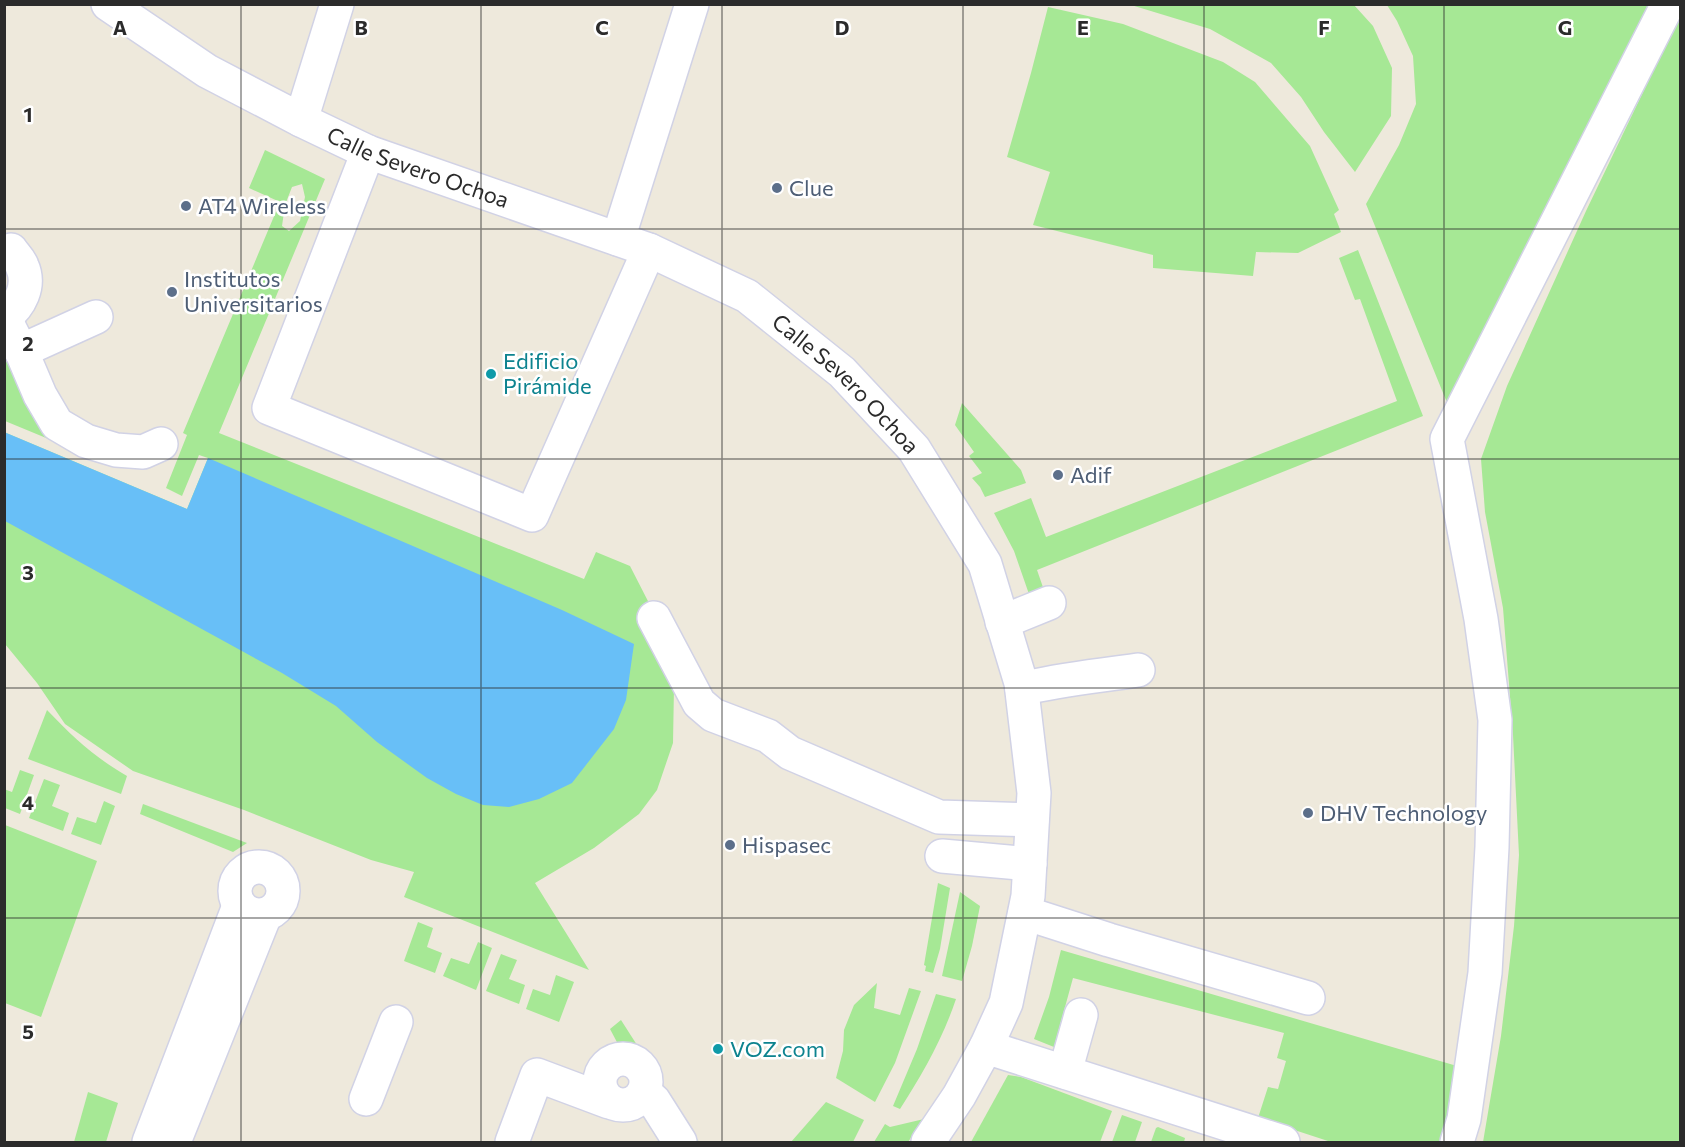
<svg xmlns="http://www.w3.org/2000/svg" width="1685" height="1147" viewBox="0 0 1685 1147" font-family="Commissioner,sans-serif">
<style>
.green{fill:#a6e895;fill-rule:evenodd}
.water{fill:#68bff7}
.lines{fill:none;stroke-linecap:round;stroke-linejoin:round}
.minor-casing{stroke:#d1d2e5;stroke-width:36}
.minor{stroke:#fff;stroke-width:33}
.grid{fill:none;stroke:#2b2b2b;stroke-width:1.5;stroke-opacity:0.55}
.service-dot{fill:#5c6f8a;stroke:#fff;stroke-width:2}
.culture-dot{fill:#0f9aa8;stroke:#fff;stroke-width:2}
.labels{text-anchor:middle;stroke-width:5;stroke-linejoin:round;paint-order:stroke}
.street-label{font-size:22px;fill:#2b2b2b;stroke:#fff}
.service-label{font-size:22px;fill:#4e5e75;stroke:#fff;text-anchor:start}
.culture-label{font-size:22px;fill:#0d838f;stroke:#fff;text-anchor:start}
.grid-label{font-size:20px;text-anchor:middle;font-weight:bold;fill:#2b2b2b;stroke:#fff;stroke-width:5;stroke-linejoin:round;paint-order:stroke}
</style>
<rect width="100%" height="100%" fill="#eee9dc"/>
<g class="green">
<polygon points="1131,5 1354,5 1373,26 1392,68 1391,116 1355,172 1324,132 1301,97 1271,63 1210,29"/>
<polygon points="1387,5 1653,5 1450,410 1366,204 1399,145 1416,104 1413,56 1397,21"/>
<polygon points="1048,7 1123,24 1223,62 1255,82 1310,146 1339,210 1334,214 1341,232 1298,253 1256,252 1253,276 1153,268 1153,255 1033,225 1050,172 1007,157 1031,73"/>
<polygon points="1680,18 1680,1142 1483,1142 1501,1036 1514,926 1519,855 1513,735 1503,608 1485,512 1481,459 1507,386 1586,211 1669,38"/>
<path d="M265 150 325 179 219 433 584 579 596 552 630 566 651 607 674 687 673 743 657 790 639 814 594 848 535 883 589 970 404 897 414 872 371 860 244 810 133 771 65 724 37 683 5 644 4 432 187 509 208 458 199 455 182 496 166 488 187 435 183 433 280 202 249 188ZM302 184 305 197 300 221 289 231 282 226 285 205 292 187Z"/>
<polygon points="1358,250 1423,416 1037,570 1045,593 1030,597 1014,551 994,513 1031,498 1046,537 1397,401 1360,299 1355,300 1339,258"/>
<polygon points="4,356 9,361 24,400 33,415 52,438 51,440 5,421"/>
<polygon points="962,403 1021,470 1026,483 985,497 980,487 972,478 982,473 969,456 974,452 955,425"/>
<path d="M47 710C73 737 94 757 127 776L121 794 28 759Z"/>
<polygon points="20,770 34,775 20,814 5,808 4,789 12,792"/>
<polygon points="44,779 60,785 52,806 69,813 63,831 29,818"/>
<polygon points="104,801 115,806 101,845 71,834 77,817 96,823"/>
<polygon points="143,804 247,843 233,852 140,814"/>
<polygon points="5,825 97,861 41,1017 5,1003"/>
<polygon points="938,883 950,888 940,949 933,973 925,971 926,966 924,965"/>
<polygon points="960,892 980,906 972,946 962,981 942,976"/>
<polygon points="418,922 433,928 427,947 442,953 435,973 404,961"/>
<polygon points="478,942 492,948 476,990 443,976 451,958 469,964"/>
<polygon points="1061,950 1457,1066 1450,1112 1442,1142 1331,1142 1258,1118 1268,1087 1278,1089 1286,1061 1277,1058 1284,1033 1073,978 1054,1047 1034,1039 1049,997"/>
<polygon points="501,954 517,960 509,979 525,985 519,1004 486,991"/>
<polygon points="556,975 574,982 559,1022 526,1009 533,989 550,995"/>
<polygon points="877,983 874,1008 900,1015 909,988 921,991 895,1063 875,1102 836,1078 843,1051 844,1030 854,1005"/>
<path d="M936 994 956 999C943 1038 922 1075 900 1109L893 1106 917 1049Z"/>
<polygon points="621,1020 699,1142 694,1142 639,1056 630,1049 619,1046 610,1029"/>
<polygon points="1008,1075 1021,1077 1112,1111 1100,1142 971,1142"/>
<polygon points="88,1092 118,1103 106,1142 74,1142"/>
<polygon points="826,1102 864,1120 853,1142 791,1142"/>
<polygon points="1122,1115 1142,1122 1135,1142 1112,1142"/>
<polygon points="924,1119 908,1142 874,1142 885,1124 890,1127"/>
<polygon points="1158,1127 1185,1138 1184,1142 1151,1142 1156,1128"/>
</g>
<polygon class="water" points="4,432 187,509 208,458 562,610 634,644 626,700 614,729 572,783 539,799 509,807 483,805 456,794 427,778 377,742 336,706 282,673 5,521"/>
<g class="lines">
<defs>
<g id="minor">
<path id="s1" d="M108 4 207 71 301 120 368 152 649 250 747 296 842 372 914 449 985 564 1021 683 1034 793 1028 896 1006 1003 986 1047 959 1096 928 1142"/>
<polyline points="301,120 337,4"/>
<polyline points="368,152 269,408 532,515 649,250"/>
<polyline points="618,239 692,4"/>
<polyline points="6,317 10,329 23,355 40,395 57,424 86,441 116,450 143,452 161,444"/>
<path d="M4 318C20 306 31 286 22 266 20 260 14 255 11 250"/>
<polyline points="21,351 96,317"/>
<polyline points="654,618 699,703 713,715 768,736 790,753 939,817 1032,820"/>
<polyline points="1002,622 1049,603"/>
<path d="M1022 689C1059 679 1099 676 1138 670"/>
<polyline points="942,856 1030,864"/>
<circle cx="259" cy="891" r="24"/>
<polyline points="1025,913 1109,940 1308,998"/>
<polyline points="986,1047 1283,1142"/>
<circle cx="623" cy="1082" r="23"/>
<polyline points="1065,1072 1081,1015"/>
<polyline points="644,1092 654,1101 680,1142"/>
<polyline points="366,1099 396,1022"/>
<polyline points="149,1142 239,906"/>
<polyline points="174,1142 265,915"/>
<polyline points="512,1142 537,1075 609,1102"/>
<polyline points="1457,1142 1464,1119 1485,973 1492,847 1495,720 1481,619 1447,439 1668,4"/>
</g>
</defs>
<use href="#minor" class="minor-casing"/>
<use href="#minor" class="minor"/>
</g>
<path class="grid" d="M241 4V1142M481 4V1142M722 4V1142M963 4V1142M1204 4V1142M1444 4V1142M4 229H1680M4 459H1680M4 688H1680M4 918H1680"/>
<g class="service-dot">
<circle cx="777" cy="188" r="6"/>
<circle cx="186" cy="206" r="6"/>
<circle cx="172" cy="292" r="6"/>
<circle cx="1058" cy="475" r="6"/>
<circle cx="1308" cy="813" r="6"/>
<circle cx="730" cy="845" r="6"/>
</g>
<g class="culture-dot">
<circle cx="491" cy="374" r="6"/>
<circle cx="718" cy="1049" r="6"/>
</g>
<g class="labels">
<g class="street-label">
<text dy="8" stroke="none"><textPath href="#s1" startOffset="352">Calle Severo Ochoa</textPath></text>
<text dy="8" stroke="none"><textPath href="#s1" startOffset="838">Calle Severo Ochoa</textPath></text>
</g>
<g class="service-label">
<text x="789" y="196">Clue</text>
<text x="198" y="214">AT4 Wireless</text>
<text x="184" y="287">Institutos<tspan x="184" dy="25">Universitarios</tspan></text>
<text x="1070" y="483">Adif</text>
<text x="1320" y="821">DHV Technology</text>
<text x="742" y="853">Hispasec</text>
</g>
<g class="culture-label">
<text x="503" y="369">Edificio<tspan x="503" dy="25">Pirámide</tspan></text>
<text x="730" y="1057">VOZ.com</text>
</g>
</g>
<g class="grid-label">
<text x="120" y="35">A</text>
<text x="361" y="35">B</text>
<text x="602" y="35">C</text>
<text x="842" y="35">D</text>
<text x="1083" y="35">E</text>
<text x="1324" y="35">F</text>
<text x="1565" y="35">G</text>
<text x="28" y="122">1</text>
<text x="28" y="351">2</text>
<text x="28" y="580">3</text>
<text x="28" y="810">4</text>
<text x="28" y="1039">5</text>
</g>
<rect width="1685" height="1147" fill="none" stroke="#2b2b2b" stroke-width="12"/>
</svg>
